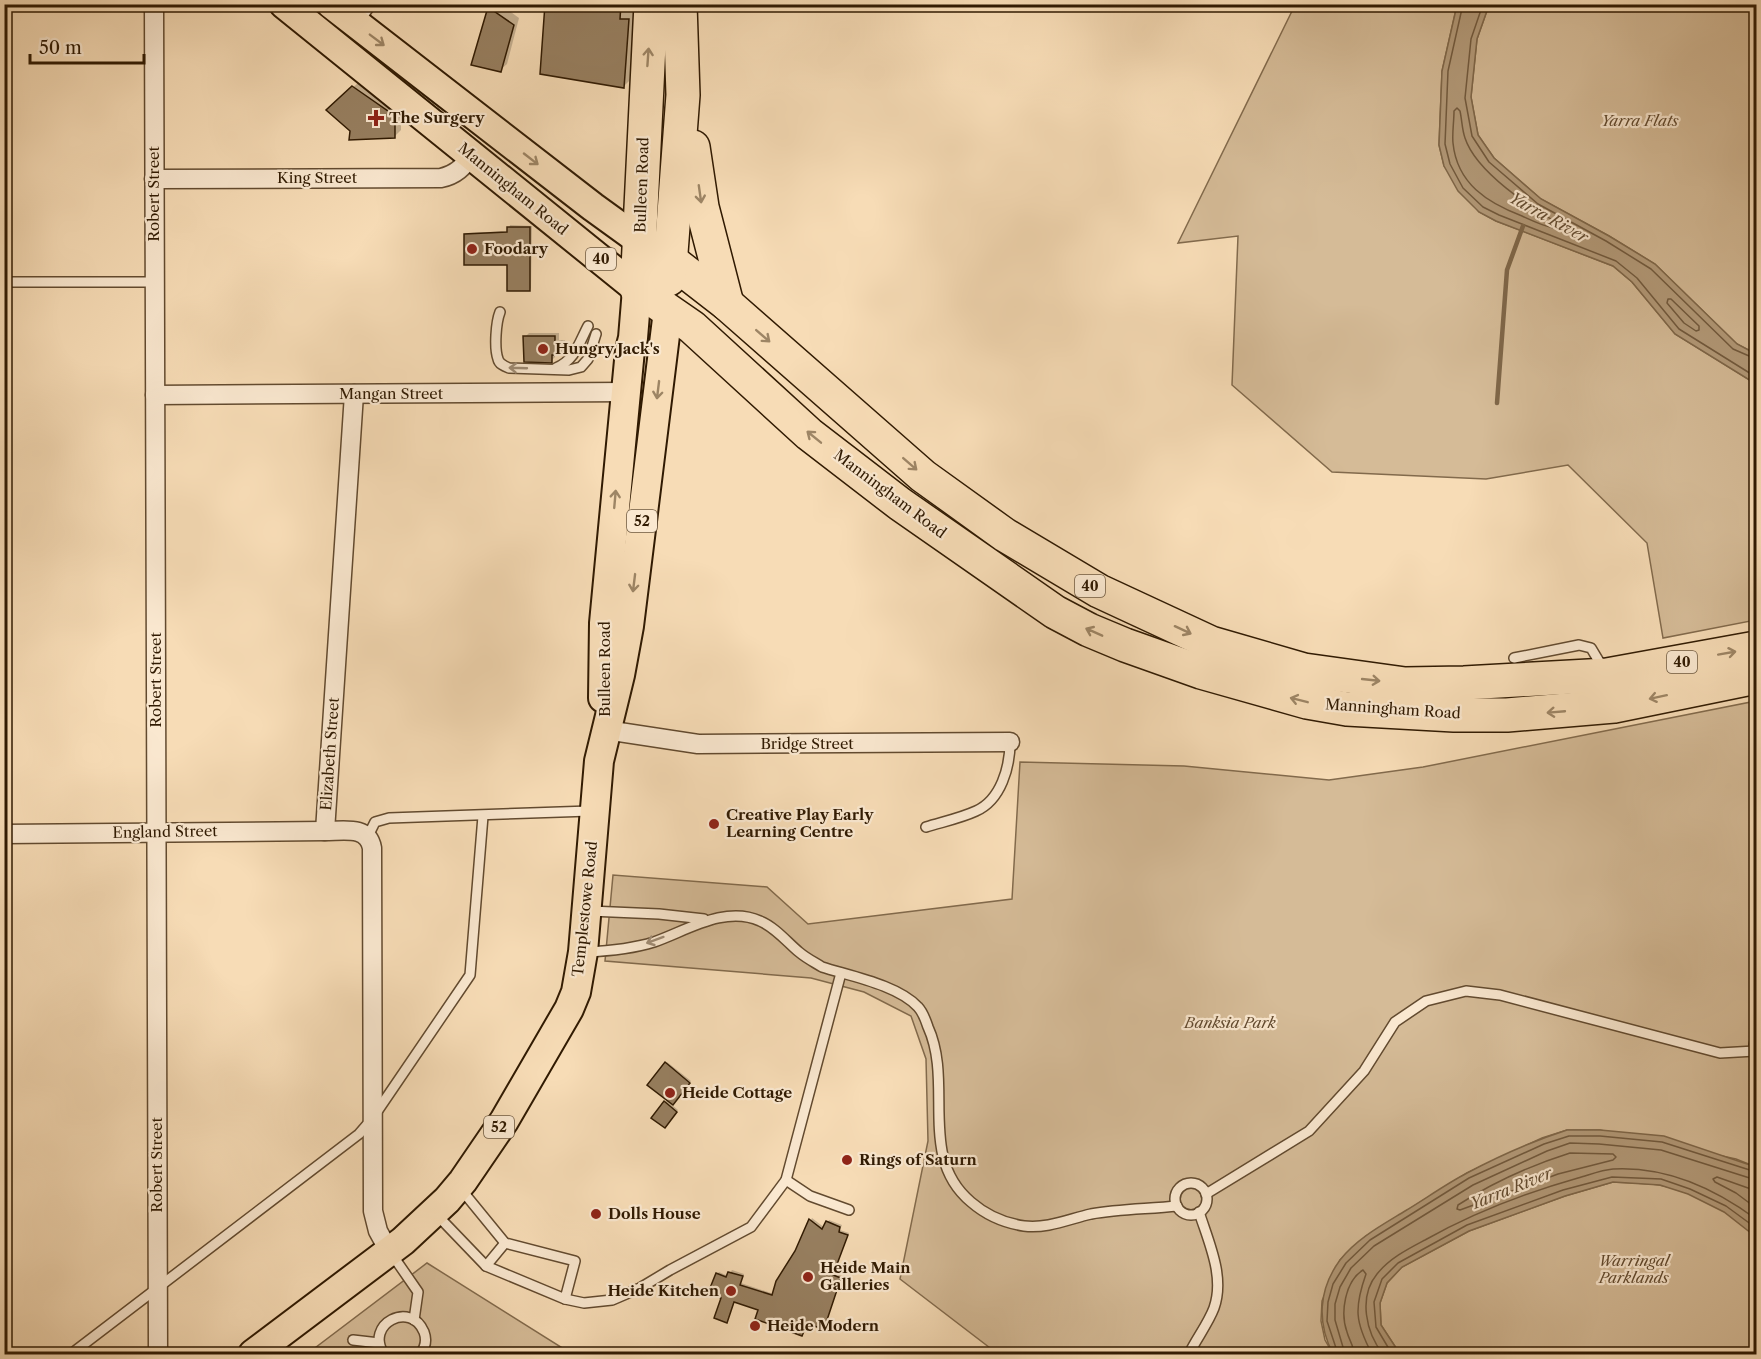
<svg xmlns="http://www.w3.org/2000/svg" width="1761" height="1359" viewBox="0 0 1761 1359" font-family="'Libre Caslon Text',serif">
<style>
.green{fill:#d5bb97;stroke:#826a4c;stroke-width:1.5}
.water{fill:#b39a79;stroke:#7f6749;stroke-width:1.5}
.shadow{fill:#0003}
.lines{fill:none;stroke-linecap:round;stroke-linejoin:round}
.shore{stroke:#725a3e;stroke-width:1.5}
.stream{stroke:#7f6749;stroke-width:4.5}
.building{fill:#977f60;stroke:#301a02;stroke-width:1.5}
.lane-casing{stroke:#624a2f;stroke-width:12}
.street-casing{stroke:#624a2f;stroke-width:21}
.primary-casing{stroke:#301a02;stroke-width:32}
.highway-casing{stroke:#301a02;stroke-width:36}
.lane{stroke:#fae8d0;stroke-width:9}
.street{stroke:#fae8d0;stroke-width:18}
.primary{stroke:#f7dcb6;stroke-width:28}
.highway{stroke:#f7dcb6;stroke-width:33}
.oneway{stroke:#9d8565}
.oneway2{stroke:#9f8b73}
.poi-dot{fill:#8f2418;stroke:#fae8d0;stroke-width:2}
.labels{text-anchor:middle;stroke-width:4.5;stroke-linejoin:round;paint-order:stroke}
.shield{fill:#fae8d0;stroke:#6d5840;stroke-width:1.5}
.shield-label{font-size:14px;font-weight:bold;fill:#301a02}
.poi-label{font-size:15px;font-weight:bold;fill:#301a02;stroke:#fae8d0;text-anchor:start}
.park-label{font-size:15px;font-style:italic;fill:#624a2f;stroke:#fae8d0}
.street-label{font-size:15px;fill:#301a02;stroke:#fae8d0}
.water-label{font-size:16px;font-style:italic;fill:#644d32;stroke:#fae8d0}
</style>
<rect width="100%" height="100%" fill="#f7dcb6"/>
<filter id="stains"><feTurbulence type="fractalNoise" baseFrequency=".00333" numOctaves="4"/><feColorMatrix values="0 0 0 0 .2 0 0 0 0 .09 0 0 0 0 .02 0 0 0 .5 -.17"/></filter>
<radialGradient id="worn" r=".72"><stop offset=".6" stop-color="#630" stop-opacity="0"/><stop offset="1" stop-color="#630" stop-opacity=".3"/></radialGradient>
<g class="green">
<polygon points="1295,5 1457,5 1442,71 1439,145 1444,166 1479,212 1496,221 1613,266 1632,282 1675,334 1756,384 1756,620 1663,638 1647,543 1568,465 1486,479 1332,472 1232,385 1238,236 1178,243"/>
<polygon points="1489,5 1756,5 1756,354 1737,344 1655,264 1609,236 1541,199 1494,158 1478,135 1471,97 1477,39"/>
<polygon points="1756,701 1756,1167 1736,1159 1600,1130 1567,1130 1542,1138 1467,1173 1366,1236 1340,1260 1322,1301 1321,1321 1325,1340 1333,1354 998,1354 900,1279 928,1141 926,1059 911,1016 864,992 811,978 605,961 613,875 767,887 808,924 1012,899 1020,762 1184,766 1329,780 1423,767"/>
<path d="M1613 1182C1628 1183 1644 1183 1659 1185 1689 1190 1737 1215 1756 1237V1354H1400L1381 1325 1380 1303 1387 1283 1402 1267 1469 1231 1565 1196Z"/>
<polygon points="427,1263 572,1354 307,1354"/>
</g>
<g class="water">
<polygon points="1457,5 1489,5 1477,39 1471,97 1478,135 1494,158 1541,199 1609,236 1655,264 1737,344 1756,354 1756,384 1675,334 1632,282 1613,266 1496,221 1479,212 1458,191 1444,166 1439,145 1442,71"/>
<path d="M1567 1130H1600L1664 1136 1756 1167V1237L1724 1212 1688 1194 1660 1185 1613 1182 1565 1196 1469 1231 1402 1267 1387 1283 1380 1303 1381 1325 1400 1354H1333C1317 1323 1318 1290 1340 1260 1356 1239 1382 1225 1405 1211 1425 1199 1446 1184 1467 1173 1499 1156 1533 1141 1567 1130Z"/>
</g>
<g class="shadow">
<polygon points="493,4 500,4 519,18 507,64 500,70 473,64 490,7"/>
<polygon points="547,4 628,4 628,11 637,11 632,78 623,87"/>
<polygon points="360,81 401,110 401,130 395,136 352,130 329,110"/>
<polygon points="510,225 532,226 531,288 529,290 509,264 465,235 467,233 508,231"/>
<polygon points="529,333 559,333 559,340 565,340 565,350 561,353 555,354 555,357 551,361 525,337"/>
<polygon points="667,1062 691,1081 672,1105 678,1110 664,1126 665,1102 668,1099 649,1085"/>
<polygon points="812,1218 825,1228 829,1220 842,1225 840,1230 849,1233 833,1273 842,1276 825,1325 823,1327 807,1322 802,1335 760,1309 735,1301 727,1321 723,1297 717,1274 719,1272 728,1276 732,1270 744,1274 741,1283 774,1294"/>
</g>
<g class="lines">
<g class="shore">
<polyline points="1463,4 1448,71 1445,144 1450,164 1463,188 1483,207 1499,215 1616,261 1637,278 1679,329 1756,377"/>
<polyline points="1483,4 1471,39 1465,98 1472,136 1489,162 1538,204 1606,241 1651,269 1733,349 1756,359"/>
<path d="M1457 108 1460 111C1462 120 1462 130 1465 138 1476 172 1531 208 1561 225V229C1549 229 1533 221 1522 216 1488 203 1457 184 1453 143 1452 133 1454 122 1454 111Z"/>
<polygon points="1668,299 1671,299 1699,326 1699,330 1696,331 1684,323 1667,303"/>
<path d="M1570 1153 1613 1154 1616 1157 1613 1160 1558 1174 1460 1210 1457 1209 1458 1205C1492 1183 1532 1165 1570 1153Z"/>
<polyline points="1756,1189 1748,1188 1717,1177 1713,1179 1715,1182 1736,1193 1756,1208"/>
<polyline points="1338,1354 1327,1321 1328,1302 1333,1284 1346,1263 1370,1240 1469,1178 1544,1144 1569,1136 1600,1136 1662,1142 1756,1172"/>
<polyline points="1345,1354 1335,1320 1335,1304 1340,1287 1351,1268 1374,1246 1473,1185 1547,1151 1570,1143 1599,1144 1661,1150 1756,1180"/>
<path d="M1354 1354C1354 1346 1349 1340 1347 1332 1340 1313 1345 1281 1363 1270L1366 1274C1354 1308 1355 1322 1372 1354"/>
<path d="M1383 1354C1366 1333 1358 1297 1377 1274 1390 1258 1408 1249 1425 1240 1473 1213 1525 1193 1578 1178 1589 1175 1601 1170 1613 1169 1667 1166 1714 1188 1756 1219"/>
<polyline points="1392,1354 1376,1327 1374,1302 1382,1279 1398,1263 1467,1225 1563,1190 1612,1177 1661,1179 1690,1189 1726,1206 1756,1228"/>
</g>
<polyline class="stream" points="1497,403 1507,270 1523,226"/>
</g>
<g class="building">
<polygon points="545,4 621,4 620,19 629,19 624,88 540,74"/>
<polygon points="488,7 514,25 501,72 471,65"/>
<polygon points="352,86 395,116 395,138 349,140 350,131 326,110"/>
<polygon points="507,227 530,227 530,291 507,291 507,265 464,265 464,234 507,232"/>
<polygon points="523,336 555,336 555,343 562,343 562,355 552,355 552,363 524,362"/>
<polygon points="665,1062 690,1083 673,1105 647,1085"/>
<polygon points="664,1101 677,1112 665,1128 651,1118"/>
<polygon points="809,1219 822,1229 826,1221 840,1227 839,1232 848,1235 833,1275 841,1278 824,1329 807,1324 802,1336 755,1319 758,1310 734,1302 727,1323 714,1318 721,1298 708,1293 716,1273 726,1277 728,1272 743,1276 740,1285 772,1295 776,1281 795,1251"/>
</g>
<g class="lines">
<defs>
<g id="lane">
<polyline points="4,282 155,282"/>
<path d="M500 312C496 322 494 348 498 359 499 364 504 366 509 368L569 370 581 367 588 359 596 334"/>
<path d="M556 368C575 360 579 343 588 326"/>
<polyline points="1514,658 1579,645 1591,648 1603,668"/>
<path d="M926 827C942 822 961 818 976 811 1001 800 1010 767 1010 742"/>
<polyline points="368,836 375,822 389,818 590,811"/>
<polyline points="590,911 659,914 704,919"/>
<path d="M586 952C609 951 632 949 654 942 686 931 725 905 760 921 775 927 787 942 799 952 806 958 814 962 822 967 850 976 898 985 918 1007 923 1012 926 1021 928 1027 954 1084 917 1157 971 1202 986 1215 1004 1223 1024 1226 1047 1229 1069 1219 1091 1214 1119 1209 1149 1209 1177 1206"/>
<polyline points="1756,1036 1754,1045 1756,1055"/>
<polyline points="786,1180 810,1196 849,1210"/>
<circle cx="1191" cy="1199" r="16"/>
<polyline points="1206,1194 1309,1131 1364,1071 1395,1022 1426,1001 1466,991 1500,995 1720,1053 1755,1051"/>
<polyline points="436,1214 486,1266 565,1299 575,1261 505,1243 460,1188"/>
<polyline points="391,1253 418,1292 414,1320"/>
<polyline points="486,1266 505,1243"/>
<polyline points="565,1299 584,1303 612,1300 640,1288 670,1270 751,1227 786,1180 841,973"/>
<polyline points="353,1340 379,1343"/>
<polyline points="71,1354 359,1134 372,1119 470,975 483,816"/>
<path d="M384 1354C364 1324 411 1300 424 1332 427 1340 425 1348 420 1354"/>
<path d="M1189 1354C1196 1339 1208 1324 1214 1308 1225 1277 1209 1243 1199 1212"/>
</g>
<g id="street">
<polyline points="154,4 158,1354"/>
<polyline points="353,22 366,4"/>
<path d="M154 179 441 178C455 175 464 168 470 155"/>
<path d="M354 394 325 831C343 831 368 825 372 848L373 1211 378 1231 389 1251"/>
<polyline points="155,395 626,392"/>
<polyline points="606,730 698,744 1010,742"/>
<polyline points="4,834 325,831"/>
</g>
<g id="primary">
<polyline points="284,4 637,289 633,338 630,350 604,623 603,698"/>
<polyline points="331,4 593,207 640,241"/>
<polyline points="253,1354 403,1241 447,1200 463,1181 504,1121 569,1009 576,992 583,952 599,761 620,675 629,626 668,311"/>
</g>
<g id="highway">
<polyline points="651,4 637,289 692,327 809,434 900,504 1055,612 1089,630 1125,645 1201,672 1307,702 1347,709 1454,715 1507,715 1614,706 1756,677"/>
<polyline points="693,147 702,207 727,304"/>
<polyline points="640,241 669,259 727,304 923,476 1005,535 1099,591 1211,643 1304,670 1405,684 1464,683 1607,675 1756,648"/>
<polyline points="669,279 683,95 680,4"/>
</g>
</defs>
<use href="#lane" class="lane-casing"/>
<use href="#street" class="street-casing"/>
<use href="#primary" class="primary-casing"/>
<use href="#highway" class="highway-casing"/>
<use href="#lane" class="lane"/>
<use href="#street" class="street"/>
<use href="#primary" class="primary"/>
<use href="#highway" class="highway"/>
</g>
<defs><path id="oneway-shaft" d="M-6 0H5M1.5-3L5.5 0L1.5 3" fill="none" stroke-width="1.6" stroke-linecap="round" stroke-linejoin="round" transform="scale(1.5)"/></defs>
<g class="oneway">
<use href="#oneway-shaft" transform="translate(377 40) rotate(37)"/>
<use href="#oneway-shaft" transform="translate(648 57) rotate(-86)"/>
<use href="#oneway-shaft" transform="translate(531 159) rotate(38)"/>
<use href="#oneway-shaft" transform="translate(700 194) rotate(82)"/>
<use href="#oneway-shaft" transform="translate(763 336) rotate(41)"/>
<use href="#oneway-shaft" transform="translate(658 390) rotate(97)"/>
<use href="#oneway-shaft" transform="translate(814 437) rotate(-141)"/>
<use href="#oneway-shaft" transform="translate(910 464) rotate(41)"/>
<use href="#oneway-shaft" transform="translate(615 499) rotate(-85)"/>
<use href="#oneway-shaft" transform="translate(634 583) rotate(97)"/>
<use href="#oneway-shaft" transform="translate(1183 630) rotate(25)"/>
<use href="#oneway-shaft" transform="translate(1094 632) rotate(-156)"/>
<use href="#oneway-shaft" transform="translate(1727 653) rotate(-10)"/>
<use href="#oneway-shaft" transform="translate(1371 680) rotate(6)"/>
<use href="#oneway-shaft" transform="translate(1658 697) rotate(168)"/>
<use href="#oneway-shaft" transform="translate(1299 700) rotate(-166)"/>
<use href="#oneway-shaft" transform="translate(1556 712) rotate(175)"/>
</g>
<g class="oneway2">
<use href="#oneway-shaft" transform="translate(518 368) rotate(-178)"/>
<use href="#oneway-shaft" transform="translate(655 940) rotate(160)"/>
</g>
<g class="poi-dot">
<path d="M373 109h6v6h6v6h-6v6h-6v-6h-6v-6h6z"/>
<circle cx="472" cy="249" r="6"/>
<circle cx="543" cy="349" r="6"/>
<circle cx="714" cy="824" r="6"/>
<circle cx="670" cy="1093" r="6"/>
<circle cx="847" cy="1160" r="6"/>
<circle cx="596" cy="1214" r="6"/>
<circle cx="808" cy="1277" r="6"/>
<circle cx="731" cy="1291" r="6"/>
<circle cx="755" cy="1326" r="6"/>
</g>
<g class="labels">
<g class="shield">
<rect x="586" y="248" width="30" height="22" rx="4.5"/>
<rect x="627" y="510" width="30" height="22" rx="4.5"/>
<rect x="1075" y="575" width="30" height="22" rx="4.5"/>
<rect x="1667" y="651" width="30" height="22" rx="4.5"/>
<rect x="484" y="1116" width="30" height="22" rx="4.5"/>
</g>
<g class="shield-label">
<text x="601" y="264">40</text>
<text x="642" y="526">52</text>
<text x="1090" y="591">40</text>
<text x="1682" y="667">40</text>
<text x="499" y="1132">52</text>
</g>
<g class="poi-label">
<text x="389" y="123">The Surgery</text>
<text x="484" y="254">Foodary</text>
<text x="555" y="354">Hungry Jack's</text>
<text x="726" y="820">Creative Play Early<tspan x="726" dy="17">Learning Centre</tspan></text>
<text x="682" y="1098">Heide Cottage</text>
<text x="859" y="1165">Rings of Saturn</text>
<text x="608" y="1219">Dolls House</text>
<text x="820" y="1273">Heide Main<tspan x="820" dy="17">Galleries</tspan></text>
<text x="719" y="1296" text-anchor="end">Heide Kitchen</text>
<text x="767" y="1331">Heide Modern</text>
</g>
<g class="park-label">
<text x="1640" y="126">Yarra Flats</text>
<text x="1230" y="1028">Banksia Park</text>
<text x="1634" y="1266">Warringal<tspan x="1634" dy="17">Parklands</tspan></text>
</g>
<g class="street-label">
<text x="317" y="183">King Street</text>
<text transform="translate(642 185) rotate(-88)" y="5">Bulleen Road</text>
<text transform="translate(513 189) rotate(39)" y="5">Manningham Road</text>
<text transform="translate(154 194) rotate(-90)" y="5">Robert Street</text>
<text x="391" y="399">Mangan Street</text>
<text transform="translate(890 494) rotate(37)" y="5">Manningham Road</text>
<text transform="translate(605 669) rotate(-90)" y="5">Bulleen Road</text>
<text transform="translate(156 680) rotate(-90)" y="5">Robert Street</text>
<text transform="translate(1393 709) rotate(4)" y="5">Manningham Road</text>
<text x="807" y="749">Bridge Street</text>
<text transform="translate(330 754) rotate(-86)" y="5">Elizabeth Street</text>
<text transform="translate(165 832) rotate(-1)" y="5">England Street</text>
<text transform="translate(585 909) rotate(-84)" y="5">Templestowe Road</text>
<text transform="translate(157 1165) rotate(-90)" y="5">Robert Street</text>
</g>
<g class="water-label">
<text transform="translate(1549 217) rotate(29)" y="6">Yarra River</text>
<text transform="translate(1511 1188) rotate(-22)" y="6">Yarra River</text>
</g>
</g>
<rect width="1761" height="1359" fill="none" stroke="#f7dcb6" stroke-width="24"/>
<rect x="6" y="6" width="1749" height="1347" fill="none" stroke="#301a02" stroke-width="3"/>
<rect x="12" y="12" width="1737" height="1335" fill="none" stroke="#301a02" stroke-width="1.5"/>
<path d="M30 54v9h114v-9" fill="none" stroke="#301a02" stroke-width="3"/>
<text x="39" y="54" font-size="18" fill="#301a02" stroke="#fae8d0" stroke-width="4.5" paint-order="stroke">50 m</text>
<rect width="100%" height="100%" filter="url(#stains)"/>
<rect width="100%" height="100%" fill="url(#worn)"/>
</svg>
